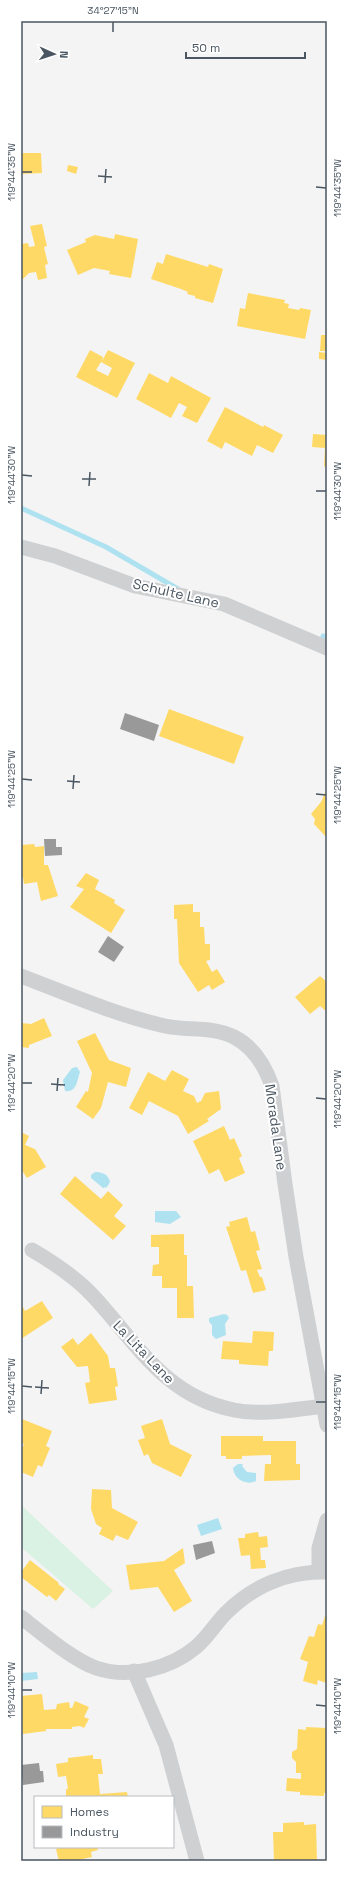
<svg xmlns="http://www.w3.org/2000/svg" width="348" height="1882" viewBox="0 0 348 1882" font-family="'Space Grotesk',sans-serif">
<style>
.green{fill:#d9f2e3}
.water{fill:#aee2f0}
.homes{fill:#ffd966;fill-rule:evenodd}
.industry{fill:#999}
.lines{fill:none;stroke-linecap:round;stroke-linejoin:round}
.stream{stroke:#aee2f0;stroke-width:5}
.street{stroke:#ced0d2;stroke-width:15}
.ticks{fill:none;stroke:#4a5661;stroke-width:1.5}
.labels{text-anchor:middle;stroke-width:4;stroke-linejoin:round;paint-order:stroke}
.street-label{font-size:14px;fill:#4a5661;stroke:#fff}
.neatline{fill:none;stroke:#4a5661;stroke-width:1.5}
.ticks-label{font-size:10px;text-anchor:middle;fill:#4a5661}
</style>
<rect width="100%" height="100%" fill="#f4f4f4"/>
<polygon class="green" points="21,1505 113,1591 93,1609 21,1547"/>
<g class="water">
<path d="M77 1067 80 1072C77 1080 77 1093 65 1091L63 1080 72 1068Z"/>
<path d="M95 1172C102 1172 108 1174 110 1182L107 1187 103 1188 91 1178V1175Z"/>
<polygon points="155,1211 176,1211 181,1217 170,1224 155,1222"/>
<polygon points="224,1314 227,1315 229,1318 225,1324 226,1335 216,1339 212,1335 212,1325 209,1322 209,1318"/>
<path d="M238 1464H243L242 1466 247 1472 256 1473V1481C246 1486 234 1479 233 1468Z"/>
<polygon points="218,1518 222,1529 201,1536 197,1525"/>
<polygon points="37,1672 38,1679 21,1681 21,1673"/>
</g>
<g class="homes">
<polygon points="21,153 41,153 42,173 21,174"/>
<polygon points="68,165 78,167 76,174 67,171"/>
<polygon points="42,224 47,246 44,247 48,264 45,265 47,278 38,280 36,272 29,273 21,281 21,244 28,243 29,247 35,246 30,226"/>
<polygon points="115,234 138,239 131,278 109,274 110,271 94,268 78,275 67,250 86,242 85,239 95,235 114,239"/>
<polygon points="166,254 208,267 209,264 223,269 213,303 195,298 195,296 187,294 188,292 181,289 151,279 157,262 163,264"/>
<polygon points="248,293 285,300 284,303 289,304 288,308 299,310 300,308 311,310 305,339 237,326 240,308 245,309"/>
<polygon points="321,335 327,335 327,351 320,351"/>
<path d="M90 350 103 357 102 361 108 350 135 363 117 398 76 377ZM101 362 112 368 108 376 96 370Z"/>
<polygon points="319,352 327,353 327,360 319,359"/>
<polygon points="149,373 168,383 171,376 211,398 197,423 182,416 187,407 179,403 171,418 136,399"/>
<polygon points="225,407 263,427 264,425 283,435 273,453 257,445 252,456 225,442 222,449 207,441"/>
<polygon points="313,434 327,435 327,467 324,466 325,448 312,447"/>
<polygon points="169,709 244,737 234,764 159,736"/>
<polygon points="327,788 327,838 314,824 315,819 311,814 321,802"/>
<polygon points="34,844 35,847 44,846 44,865 48,865 58,896 41,901 37,882 24,884 23,877 21,876 21,845"/>
<polygon points="86,873 99,880 95,889 115,900 114,903 125,910 111,933 70,907 84,889 76,886"/>
<polygon points="193,904 193,912 200,912 200,927 204,927 205,944 210,944 210,960 206,961 212,972 217,969 225,982 212,990 209,985 198,992 179,963 177,919 174,919 174,905"/>
<polygon points="320,976 327,982 327,1012 320,1006 310,1014 295,997"/>
<polygon points="44,1018 52,1036 29,1045 29,1048 21,1047 21,1023 31,1024"/>
<polygon points="95,1033 109,1060 131,1068 126,1087 108,1082 101,1108 93,1119 76,1107 86,1091 88,1092 92,1073 77,1041"/>
<polygon points="172,1070 189,1079 183,1091 194,1096 197,1103 201,1101 205,1093 219,1091 221,1109 207,1119 209,1121 188,1134 178,1116 149,1101 142,1115 129,1108 148,1072 165,1081"/>
<polygon points="224,1126 230,1140 234,1138 242,1156 239,1158 245,1173 225,1182 219,1169 209,1174 193,1141"/>
<polygon points="21,1132 29,1136 25,1145 35,1149 46,1167 27,1178 21,1169"/>
<polygon points="75,1176 101,1199 108,1191 123,1205 114,1216 126,1226 113,1240 60,1194"/>
<polygon points="247,1217 251,1232 255,1231 260,1250 256,1251 262,1269 257,1270 260,1277 262,1277 266,1290 253,1293 246,1270 241,1271 226,1227 230,1226 229,1222"/>
<polygon points="184,1234 184,1255 187,1255 187,1286 193,1286 194,1318 177,1318 177,1288 162,1288 162,1276 152,1276 153,1265 159,1264 159,1247 151,1247 151,1235"/>
<polygon points="42,1301 53,1318 21,1339 21,1304 25,1311"/>
<polygon points="253,1331 274,1332 273,1351 269,1351 268,1366 239,1364 239,1360 221,1359 223,1341 252,1343"/>
<polygon points="91,1333 108,1356 110,1368 115,1368 118,1386 115,1387 117,1400 89,1404 85,1383 90,1382 88,1366 77,1367 61,1347 73,1338 78,1345"/>
<polygon points="22,1419 52,1431 46,1446 50,1448 42,1467 38,1465 33,1477 21,1472 21,1451 24,1444 21,1443"/>
<polygon points="162,1419 170,1444 192,1455 181,1477 152,1463 148,1454 144,1456 138,1440 145,1438 141,1426"/>
<polygon points="221,1436 263,1436 263,1441 296,1441 296,1464 300,1464 300,1480 264,1481 265,1464 271,1464 271,1455 242,1456 242,1459 226,1459 226,1456 221,1456"/>
<polygon points="92,1489 111,1490 112,1508 138,1522 128,1540 116,1535 113,1541 99,1534 102,1528 96,1524 91,1509"/>
<polygon points="258,1532 259,1537 267,1536 268,1547 260,1548 261,1560 265,1560 266,1568 251,1569 250,1555 241,1556 238,1538 245,1538 245,1534"/>
<polygon points="183,1548 185,1563 174,1570 192,1601 174,1612 158,1587 130,1590 126,1565 164,1561"/>
<polygon points="30,1560 59,1583 58,1584 65,1589 56,1601 49,1595 47,1597 21,1577 21,1572"/>
<polygon points="325,1616 327,1616 327,1679 326,1683 318,1680 317,1685 303,1681 308,1662 300,1659 309,1636 314,1637 318,1624 322,1625"/>
<polygon points="42,1694 44,1710 56,1709 57,1704 69,1702 70,1708 72,1708 75,1701 89,1707 84,1717 89,1719 84,1728 80,1726 72,1727 72,1729 46,1729 46,1731 23,1734 21,1724 21,1696"/>
<polygon points="306,1727 327,1728 327,1793 324,1793 324,1796 300,1795 300,1792 286,1791 287,1778 301,1779 301,1773 296,1773 296,1762 292,1758 292,1752 297,1749 298,1729 306,1730"/>
<polygon points="93,1755 93,1759 101,1759 103,1774 98,1774 100,1794 127,1792 128,1797 66,1797 66,1789 68,1789 66,1776 58,1777 56,1764 68,1762 68,1758"/>
<polygon points="304,1822 304,1825 316,1824 317,1861 274,1861 273,1832 283,1832 283,1823"/>
<polygon points="64,1847 97,1847 98,1850 91,1852 92,1857 74,1861 59,1861 56,1849"/>
</g>
<g class="industry">
<polygon points="125,713 159,725 154,741 120,729"/>
<polygon points="44,839 56,839 56,847 62,847 62,855 45,856"/>
<polygon points="108,936 124,947 114,962 98,952"/>
<polygon points="212,1541 215,1553 196,1560 193,1545"/>
<polygon points="39,1763 40,1771 43,1771 44,1782 23,1785 21,1765"/>
</g>
<g class="lines">
<g class="stream">
<polyline points="21,508 106,547 178,589"/>
<polyline points="323,636 327,637"/>
</g>
<g class="street">
<polyline points="21,547 55,556 135,586 224,604 327,648"/>
<path d="M21 976C68 994 116 1015 165 1026 188 1031 212 1026 234 1037 254 1047 265 1066 272 1086L285 1184 296 1257 327 1425"/>
<path d="M32 1250C56 1264 77 1278 95 1298 137 1344 166 1397 234 1410 263 1416 295 1409 325 1406"/>
<polyline points="319,1571 319,1548 327,1520"/>
<path d="M21 1617C40 1632 73 1660 96 1668 129 1679 170 1669 196 1647 208 1637 215 1624 226 1613 253 1586 288 1571 327 1572"/>
<polyline points="134,1671 166,1745 197,1861"/>
</g>
</g>
<path class="ticks" d="M113 32V22M22 172H32M98 176 112 177M105 183 106 169M316 187 326 188M22 475 32 476M82 479H96M89 486 90 472M316 491H326M22 779 32 780M67 781 80 782M73 789 74 775M316 794 326 795M22 1083H32M51 1084 65 1085M57 1091 58 1078M316 1098 326 1099M22 1386 32 1387M35 1387 49 1388M41 1394 42 1380M316 1402H326M22 1690H32M316 1705 326 1706"/>
<g class="labels">
<g class="street-label">
<text transform="translate(176 593) rotate(13)" y="5">Schulte Lane</text>
<text transform="translate(276 1127) rotate(82)" y="5">Morada Lane</text>
<text transform="translate(144 1352) rotate(46)" y="5">La Lita Lane</text>
</g>
</g>
<rect width="348" height="1882" fill="none" stroke="#ffffff" stroke-width="44"/>
<rect x="34" y="1796" width="140" height="52" fill="#ffffff" stroke="#b7bbc0"/>
<rect x="42" y="1806" width="20" height="12" fill="#ffd966" stroke="#b7bbc0"/>
<text x="70" y="1816" font-size="12" fill="#4a5661">Homes</text>
<rect x="42" y="1826" width="20" height="12" fill="#999999" stroke="#b7bbc0"/>
<text x="70" y="1836" font-size="12" fill="#4a5661">Industry</text>
<g transform="translate(54 54) rotate(93)" stroke="#ffffff" stroke-width="3" paint-order="stroke">
<path d="M0-3L7 15L0 10L-7 15Z" fill="#4a5661"/>
<text y="-6" font-size="11" font-weight="bold" text-anchor="middle" fill="#4a5661">N</text>
</g>
<path d="M186 52v6h119v-6" fill="none" stroke="#4a5661" stroke-width="2"/>
<text x="192" y="52" font-size="12" fill="#4a5661" stroke="#ffffff" stroke-width="3" paint-order="stroke">50 m</text>
<rect x="22" y="22" width="304" height="1838" class="neatline"/>
<g class="ticks-label">
<text x="113" y="14">34°27'15"N</text>
<text transform="translate(11 172) rotate(-90)" y="4">119°44'35"W</text>
<text transform="translate(337 188) rotate(-90)" y="4">119°44'35"W</text>
<text transform="translate(11 475) rotate(-90)" y="4">119°44'30"W</text>
<text transform="translate(337 491) rotate(-90)" y="4">119°44'30"W</text>
<text transform="translate(11 779) rotate(-90)" y="4">119°44'25"W</text>
<text transform="translate(337 795) rotate(-90)" y="4">119°44'25"W</text>
<text transform="translate(11 1083) rotate(-90)" y="4">119°44'20"W</text>
<text transform="translate(337 1099) rotate(-90)" y="4">119°44'20"W</text>
<text transform="translate(11 1386) rotate(-90)" y="4">119°44'15"W</text>
<text transform="translate(337 1402) rotate(-90)" y="4">119°44'15"W</text>
<text transform="translate(11 1690) rotate(-90)" y="4">119°44'10"W</text>
<text transform="translate(337 1706) rotate(-90)" y="4">119°44'10"W</text>
</g>
</svg>
